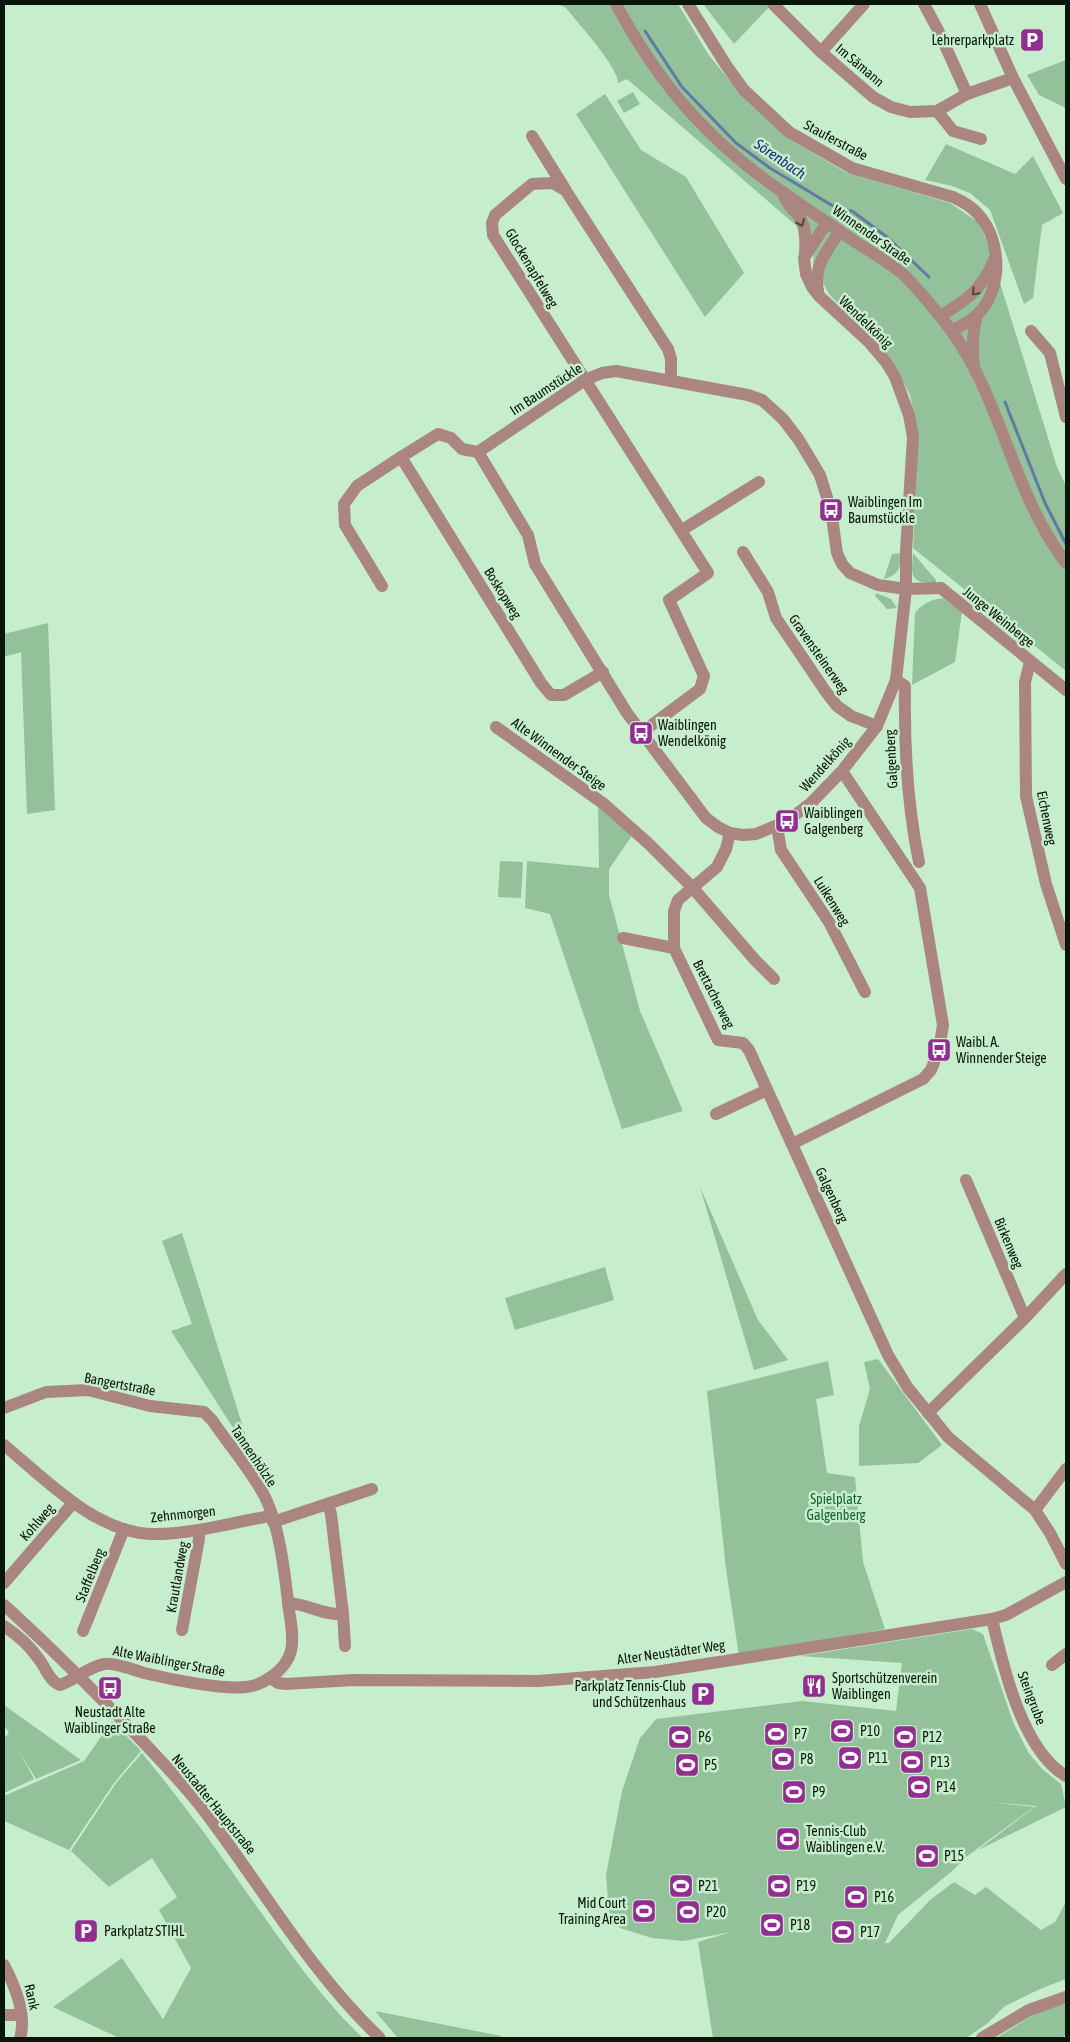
<svg xmlns="http://www.w3.org/2000/svg" width="1070" height="2042" viewBox="0 0 1070 2042" font-family="'Asap Condensed',sans-serif">
<style>
.green{fill:#93c19a}
.lines{fill:none;stroke-linecap:round;stroke-linejoin:round}
.stream{stroke:#6378a7;stroke-width:3}
.minor{stroke:#ab857f;stroke-width:12}
.tertiary{stroke:#ab857f;stroke-width:12}
.oneway{stroke:#51473f}
.labels{text-anchor:middle;stroke-width:5;stroke-linejoin:round;paint-order:stroke}
.poi-label{font-size:14px;fill:#08150a;stroke:#c7eecc;text-anchor:start}
.street-label{font-size:14px;fill:#08150a;stroke:#c7eecc}
.park-label{font-size:14px;fill:#17612c;stroke:#c7eecc}
.water-label{font-size:15px;font-style:italic;fill:#1a2b7b;stroke:#c7eecc}
</style>
<rect width="100%" height="100%" fill="#c7eecc"/>
<g class="green">
<path d="M558 4H678L708 54 739 92 786 137 845 172 950 203 978 222 988 244 1057 467 1066 486V671L913 548 918 436 910 395 890 357 829 294 813 265 814 241 627 79 618 83C619 68 577 22 566 8Z"/>
<polygon points="703,4 772,4 734,44"/>
<polygon points="1066,60 1066,108 1039,95 1027,75"/>
<polygon points="633,92 640,104 624,113 617,101"/>
<polygon points="605,94 641,150 686,177 744,273 705,317 576,114"/>
<polygon points="946,144 1015,174 1033,156 1063,213 1042,225 1033,298 1024,304 990,210 970,193 952,186 925,180"/>
<path d="M901 553C901 567 899 575 884 579L892 554Z"/>
<path d="M913 553 936 580V583C910 583 911 577 913 553Z"/>
<polygon points="876,593 891,599 897,608 887,609 875,596"/>
<path d="M943 598 962 612 955 662 912 685 915 613C923 603 930 600 943 598Z"/>
<polygon points="48,623 55,810 27,814 21,652 4,657 4,634"/>
<polygon points="598,804 633,834 609,869 609,895 640,1011 683,1111 622,1129 550,914 525,908 527,861 599,868"/>
<polygon points="500,861 523,862 521,898 498,897"/>
<polygon points="700,1187 758,1320 788,1360 754,1370"/>
<polygon points="182,1233 253,1459 171,1331 192,1324 162,1241"/>
<polygon points="605,1267 614,1300 515,1330 505,1298"/>
<polygon points="878,1359 942,1445 918,1463 859,1466 859,1426 870,1389 864,1362"/>
<polygon points="828,1361 834,1395 816,1399 827,1473 855,1477 863,1562 885,1629 739,1656 726,1569 707,1391"/>
<polygon points="972,1629 983,1634 1013,1722 1028,1752 1042,1769 1061,1784 1066,1807 978,1850 1036,1806 988,1802 1034,1807 966,1857 951,1872 898,1915 885,1943 889,1943 930,1900 954,1882 975,1895 986,1887 1041,1930 1055,1922 1066,1902 1066,1979 1040,1989 1005,2006 988,2023 966,2038 713,2038 698,1942 731,1932 683,1941 652,1938 620,1928 609,1911 606,1875 622,1791 640,1738 656,1719 802,1701 896,1711 902,1663 800,1656"/>
<polygon points="4,1705 81,1760 36,1779 19,1751 34,1779 4,1793 4,1737 9,1734 4,1724"/>
<polygon points="112,1721 141,1751 114,1783 69,1850 4,1821 4,1796 84,1761"/>
<path d="M142 1753C179 1798 214 1845 247 1893 283 1943 318 1996 363 2038H119L53 2007 122 1958 163 2019 191 1968 159 1910 177 1897 152 1858 109 1887 71 1851 116 1783Z"/>
<polygon points="1066,2004 1066,2035 1061,2038 996,2038 1038,2012"/>
<polygon points="375,2011 501,2036 501,2038 398,2038"/>
</g>
<g class="lines">
<g class="stream">
<polyline points="645,31 682,87 736,143 770,168 838,209 852,211 887,237 929,277"/>
<polyline points="1005,402 1045,503 1066,544"/>
</g>
<g class="minor">
<path d="M688 4 726 65 744 90 789 132 852 168 953 197C962 201 971 206 978 214 1002 240 1003 289 978 314 971 321 960 326 952 331"/>
<polyline points="773,4 821,52 873,97 891,107 910,112 937,111 967,94 1013,78"/>
<polyline points="924,4 939,32 967,94"/>
<polyline points="980,4 1013,78 1066,179"/>
<polyline points="821,52 864,4"/>
<polyline points="937,111 953,131 981,139"/>
<polyline points="532,136 565,189"/>
<path d="M783 192C785 203 792 208 799 216 806 227 806 240 805 253"/>
<path d="M818 291C813 266 827 251 840 231"/>
<path d="M941 316C966 300 982 290 994 260"/>
<polyline points="1031,331 1050,353 1066,417"/>
<path d="M974 367C972 349 972 332 977 315"/>
<polyline points="478,452 528,535 535,564 627,713 706,818 718,827 730,833 743,835 756,834 787,821 811,803 842,771 877,726 896,680 906,589 906,551 913,437 909,415 895,377 886,362 869,342 819,296 812,287 806,274 804,258 827,222"/>
<polyline points="478,452 585,380 602,373 616,371 748,395 762,400 783,419 799,440 820,475 831,510 837,553 842,564 850,573 878,585 906,589 941,588 1066,690"/>
<polyline points="478,452 462,449 451,438 438,434 401,457 541,683 551,695 564,695 603,672"/>
<polyline points="682,530 759,482"/>
<polyline points="743,552 768,592 776,618 826,692 837,706 851,716 877,726"/>
<polyline points="382,586 345,525 344,504 357,486 401,457"/>
<polyline points="1030,662 1025,682 1026,796 1046,884 1066,945"/>
<path d="M896 680 905 686C904 746 907 804 919 862"/>
<polyline points="496,727 604,804 649,844 692,887 755,960 774,979"/>
<polyline points="641,733 700,689 704,676 669,600 708,573 493,235 492,223 495,215 532,184 553,183 566,191 668,349 671,359 671,379"/>
<polyline points="777,826 781,850 829,922 865,992"/>
<polyline points="730,833 726,849 717,867 678,900 674,911 674,948 718,1040 743,1043 749,1050 888,1355 908,1388 948,1437 1035,1510 1050,1533 1066,1564"/>
<polyline points="623,938 674,948"/>
<polyline points="716,1114 767,1090"/>
<polyline points="792,1144 923,1079 931,1070 939,1050 943,1025 920,888 842,771"/>
<polyline points="966,1180 1025,1318"/>
<path d="M4 1408 46 1392 88 1390 150 1406 204 1412 212 1420C229 1445 250 1469 264 1495 280 1526 285 1576 289 1610 291 1623 294 1638 291 1651 286 1670 264 1685 246 1687 222 1690 169 1679 144 1673 135 1670 113 1662 104 1664 88 1667 75 1680 60 1685 48 1680 46 1667 38 1658 29 1645 16 1634 4 1626"/>
<polyline points="928,1413 1025,1318 1066,1274"/>
<path d="M4 1445C45 1479 95 1532 151 1534 191 1535 232 1522 271 1516"/>
<polyline points="1035,1510 1066,1469"/>
<polyline points="273,1522 372,1489"/>
<polyline points="4,1583 73,1503"/>
<path d="M288 1603C308 1604 324 1616 343 1614L331 1514 328 1504"/>
<polyline points="343,1614 345,1646"/>
<path d="M992 1619C1003 1666 1022 1750 1066 1776"/>
<polyline points="182,1630 199,1539 199,1530"/>
<polyline points="83,1631 124,1529"/>
<polyline points="1052,1665 1066,1654"/>
<polyline points="270,1678 278,1683 286,1684 353,1680 538,1681 655,1672 992,1619 1006,1615 1066,1582"/>
<path d="M4 1965C15 1986 27 2015 20 2038"/>
<polyline points="4,2015 21,2015"/>
</g>
<g class="tertiary">
<path d="M616 4C655 77 700 132 767 181 796 202 827 222 857 243 873 253 890 263 904 275 916 287 928 301 939 315 1001 387 1009 489 1066 563"/>
<path d="M4 1605C44 1641 82 1679 120 1718 148 1747 177 1776 202 1808 261 1885 310 1972 380 2038"/>
<polyline points="982,2038 1029,2010 1066,1997"/>
</g>
</g>
<defs><path id="oneway-chevron" d="M-2-3.5L2.5 0L-2 3.5" fill="none" stroke-width="1.6" stroke-linecap="round" stroke-linejoin="round" transform="scale(1.25)"/></defs>
<g class="oneway">
<use href="#oneway-chevron" transform="translate(801 223) rotate(66)"/>
<use href="#oneway-chevron" transform="translate(975 292) rotate(134)"/>
</g>
<defs>
<symbol id="parking-square" viewBox="-11 -11 22 22"><rect x="-9" y="-9" width="18" height="18" rx="4" fill="#932d91" stroke="#c7eecc"/><path d="M-3.5-5.5H1a3.5 3.5 0 0 1 0 7H-1V5.5H-3.5ZM-1-3.4V-.6H.8a1.4 1.4 0 0 0 0-2.8Z" fill="#fff"/></symbol>
<symbol id="bus-square" viewBox="-11 -11 22 22"><rect x="-9" y="-9" width="18" height="18" rx="4" fill="#932d91" stroke="#c7eecc"/><path d="M-5-6H5V4H4V6H2V4H-2V6H-4V4H-5ZM-3.5-4V0h7V-4ZM-3.5 1.2v1.5H-2V1.2ZM2 1.2v1.5H3.5V1.2Z" fill="#fff"/></symbol>
<symbol id="restaurant-square" viewBox="-11 -11 22 22"><rect x="-9" y="-9" width="18" height="18" rx="4" fill="#932d91" stroke="#c7eecc"/><path d="M-5-6h1v4h1v-4h1v4h1v-4h1v5L-1.5 .5V6h-2V.5L-5-1ZM5-6V6H3V1.5H1.5Q1.5-4 5-6Z" fill="#fff"/></symbol>
<symbol id="stadium-square" viewBox="-11 -11 22 22"><rect x="-9" y="-9" width="18" height="18" rx="4" fill="#932d91" stroke="#c7eecc"/><path d="M0-5a6.5 5 0 1 0 0 10a6.5 5 0 1 0 0-10ZM-3.5-1.8h7v3.6h-7Z" fill="#fff"/></symbol>
</defs>
<g fill-rule="evenodd">
<use href="#parking-square" x="1018" y="26" width="28" height="28"/>
<use href="#bus-square" x="817" y="496" width="28" height="28"/>
<use href="#bus-square" x="627" y="719" width="28" height="28"/>
<use href="#bus-square" x="773" y="807" width="28" height="28"/>
<use href="#bus-square" x="925" y="1036" width="28" height="28"/>
<use href="#restaurant-square" x="800" y="1672" width="28" height="28"/>
<use href="#bus-square" x="96" y="1674" width="28" height="28"/>
<use href="#parking-square" x="689" y="1680" width="28" height="28"/>
<use href="#stadium-square" x="828" y="1717" width="28" height="28"/>
<use href="#stadium-square" x="762" y="1720" width="28" height="28"/>
<use href="#stadium-square" x="666" y="1723" width="28" height="28"/>
<use href="#stadium-square" x="891" y="1723" width="28" height="28"/>
<use href="#stadium-square" x="836" y="1744" width="28" height="28"/>
<use href="#stadium-square" x="769" y="1745" width="28" height="28"/>
<use href="#stadium-square" x="898" y="1748" width="28" height="28"/>
<use href="#stadium-square" x="673" y="1751" width="28" height="28"/>
<use href="#stadium-square" x="905" y="1773" width="28" height="28"/>
<use href="#stadium-square" x="780" y="1778" width="28" height="28"/>
<use href="#stadium-square" x="774" y="1825" width="28" height="28"/>
<use href="#stadium-square" x="913" y="1842" width="28" height="28"/>
<use href="#stadium-square" x="667" y="1872" width="28" height="28"/>
<use href="#stadium-square" x="765" y="1872" width="28" height="28"/>
<use href="#stadium-square" x="842" y="1883" width="28" height="28"/>
<use href="#stadium-square" x="630" y="1897" width="28" height="28"/>
<use href="#stadium-square" x="674" y="1898" width="28" height="28"/>
<use href="#stadium-square" x="758" y="1911" width="28" height="28"/>
<use href="#parking-square" x="72" y="1917" width="28" height="28"/>
<use href="#stadium-square" x="829" y="1918" width="28" height="28"/>
</g>
<g class="labels">
<g class="poi-label">
<text x="1014" y="45" text-anchor="end">Lehrerparkplatz</text>
<text x="848" y="507">Waiblingen Im<tspan x="848" dy="16">Baumstückle</tspan></text>
<text x="658" y="730">Waiblingen<tspan x="658" dy="16">Wendelkönig</tspan></text>
<text x="804" y="818">Waiblingen<tspan x="804" dy="16">Galgenberg</tspan></text>
<text x="956" y="1047">Waibl. A.<tspan x="956" dy="16">Winnender Steige</tspan></text>
<text x="832" y="1683">Sportschützenverein<tspan x="832" dy="16">Waiblingen</tspan></text>
<text x="686" y="1691" text-anchor="end">Parkplatz Tennis-Club<tspan x="686" dy="16">und Schützenhaus</tspan></text>
<text x="110" y="1717" text-anchor="middle">Neustadt Alte<tspan x="110" dy="16">Waiblinger Straße</tspan></text>
<text x="860" y="1736">P10</text>
<text x="794" y="1739">P7</text>
<text x="698" y="1742">P6</text>
<text x="922" y="1742">P12</text>
<text x="868" y="1763">P11</text>
<text x="800" y="1764">P8</text>
<text x="930" y="1767">P13</text>
<text x="704" y="1770">P5</text>
<text x="936" y="1792">P14</text>
<text x="812" y="1797">P9</text>
<text x="806" y="1836">Tennis-Club<tspan x="806" dy="16">Waiblingen e.V.</tspan></text>
<text x="944" y="1861">P15</text>
<text x="698" y="1891">P21</text>
<text x="796" y="1891">P19</text>
<text x="874" y="1902">P16</text>
<text x="626" y="1908" text-anchor="end">Mid Court<tspan x="626" dy="16">Training Area</tspan></text>
<text x="706" y="1917">P20</text>
<text x="790" y="1930">P18</text>
<text x="104" y="1936">Parkplatz STIHL</text>
<text x="860" y="1937">P17</text>
</g>
<g class="street-label">
<text transform="translate(860 65) rotate(40)" y="5">Im Sämann</text>
<text transform="translate(836 140) rotate(28)" y="5">Stauferstraße</text>
<text transform="translate(872 235) rotate(35)" y="5">Winnender Straße</text>
<text transform="translate(532 268) rotate(59)" y="5">Glockenapfelweg</text>
<text transform="translate(866 322) rotate(44)" y="5">Wendelkönig</text>
<text transform="translate(546 389) rotate(-33)" y="5">Im Baumstückle</text>
<text transform="translate(503 593) rotate(58)" y="5">Boskopweg</text>
<text transform="translate(999 617) rotate(39)" y="5">Junge Weinberge</text>
<text transform="translate(819 654) rotate(55)" y="5">Gravensteinerweg</text>
<text transform="translate(559 754) rotate(36)" y="5">Alte Winnender Steige</text>
<text transform="translate(891 759) rotate(-93)" y="5">Galgenberg</text>
<text transform="translate(825 764) rotate(-48)" y="5">Wendelkönig</text>
<text transform="translate(1047 818) rotate(79)" y="5">Eichenweg</text>
<text transform="translate(832 901) rotate(58)" y="5">Luikenweg</text>
<text transform="translate(714 994) rotate(63)" y="5">Brettacherweg</text>
<text transform="translate(832 1195) rotate(65)" y="5">Galgenberg</text>
<text transform="translate(1009 1243) rotate(67)" y="5">Birkenweg</text>
<text transform="translate(120 1384) rotate(11)" y="5">Bangertstraße</text>
<text transform="translate(254 1456) rotate(56)" y="5">Tannenhölzle</text>
<text transform="translate(183 1514) rotate(-6)" y="5">Zehnmorgen</text>
<text transform="translate(37 1522) rotate(-49)" y="5">Kohlweg</text>
<text transform="translate(90 1575) rotate(-68)" y="5">Staffelberg</text>
<text transform="translate(177 1577) rotate(-80)" y="5">Krautlandweg</text>
<text transform="translate(671 1652) rotate(-8)" y="5">Alter Neustädter Weg</text>
<text transform="translate(169 1661) rotate(11)" y="5">Alte Waiblinger Straße</text>
<text transform="translate(1032 1698) rotate(69)" y="5">Steingrube</text>
<text transform="translate(214 1804) rotate(51)" y="5">Neustadter Hauptstraße</text>
<text transform="translate(32 1997) rotate(77)" y="5">Rank</text>
</g>
<g class="park-label">
<text x="836" y="1504">Spielplatz<tspan x="836" dy="16">Galgenberg</tspan></text>
</g>
<g class="water-label">
<text transform="translate(780 159) rotate(34)" y="5">Sörenbach</text>
</g>
</g>
<rect width="1070" height="2042" fill="none" stroke="#08150a" stroke-width="10"/>
</svg>
